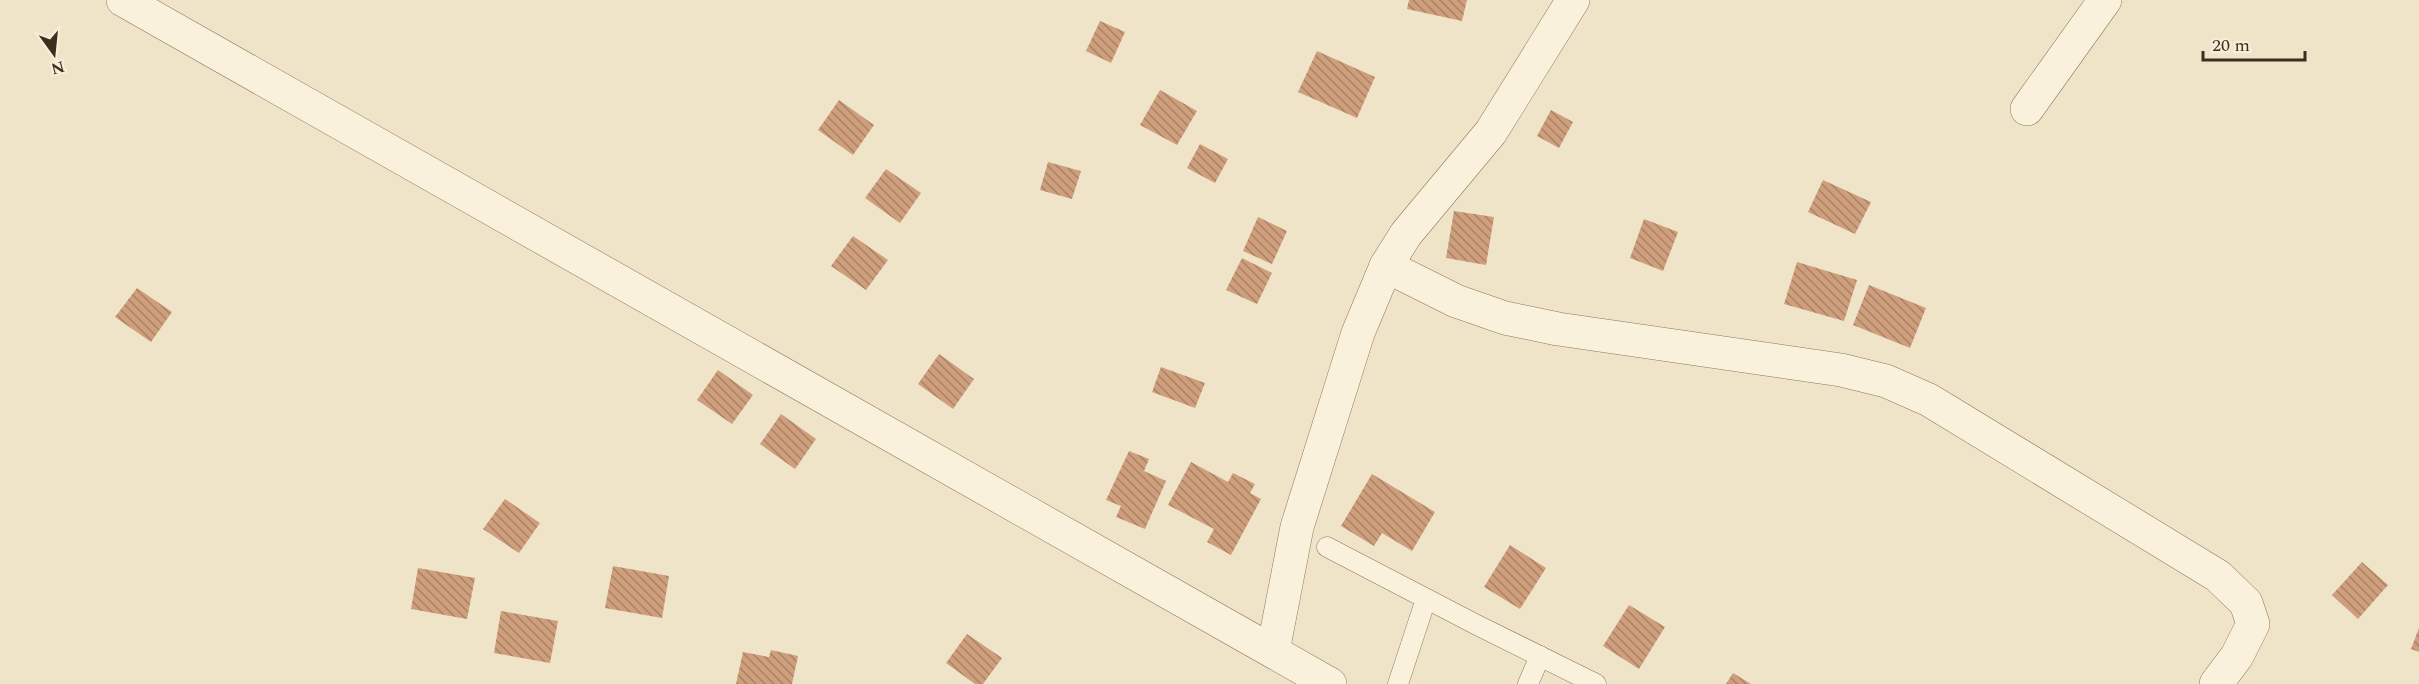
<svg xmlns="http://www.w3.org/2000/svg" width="2419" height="684" viewBox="0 0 2419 684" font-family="Spectral,serif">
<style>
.building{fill:url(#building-back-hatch)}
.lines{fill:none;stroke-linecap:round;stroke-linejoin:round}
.service-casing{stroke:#8d765c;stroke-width:21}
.minor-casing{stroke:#8d765c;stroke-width:34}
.service{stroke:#faf1dc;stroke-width:20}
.minor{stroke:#faf1dc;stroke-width:33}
</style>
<defs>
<pattern id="building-back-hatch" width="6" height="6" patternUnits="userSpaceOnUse" patternTransform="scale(1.5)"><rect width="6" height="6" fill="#cf9f7d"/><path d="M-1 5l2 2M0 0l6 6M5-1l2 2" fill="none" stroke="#a98266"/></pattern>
</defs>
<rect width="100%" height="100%" fill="#f0e4c8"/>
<g class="building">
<polygon points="1409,0 1467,0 1462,21 1407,9"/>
<polygon points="1100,21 1125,32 1111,63 1086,51"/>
<polygon points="1317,51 1375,77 1357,118 1298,92"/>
<polygon points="1160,90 1197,111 1177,145 1140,125"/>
<polygon points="839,100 874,125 853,155 818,130"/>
<polygon points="1551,110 1573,122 1559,148 1537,136"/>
<polygon points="1200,144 1228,159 1215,183 1187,168"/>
<polygon points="1048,162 1081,171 1072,199 1040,190"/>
<polygon points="886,169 921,193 900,223 865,198"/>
<polygon points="1823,180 1871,202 1855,234 1808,212"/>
<polygon points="1454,211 1494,217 1486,265 1446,258"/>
<polygon points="1258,217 1287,231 1272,264 1243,251"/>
<polygon points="1644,219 1678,232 1663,271 1630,258"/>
<polygon points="853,236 888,260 866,290 831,266"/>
<polygon points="1242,258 1272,273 1257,304 1226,290"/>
<polygon points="1797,262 1857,280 1844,321 1784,304"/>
<polygon points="1869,285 1926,308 1910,348 1853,325"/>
<polygon points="137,288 172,312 151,342 115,317"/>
<polygon points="939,354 974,379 953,409 918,384"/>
<polygon points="1161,367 1205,383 1195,408 1152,392"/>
<polygon points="718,370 753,395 732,424 697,400"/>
<polygon points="781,414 816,439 795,469 760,444"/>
<polygon points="1129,451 1149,459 1144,471 1166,481 1145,529 1116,517 1121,506 1106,500"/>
<polygon points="1191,462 1228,482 1233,473 1255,484 1250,493 1261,499 1231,555 1207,542 1214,529 1168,505"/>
<polygon points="1372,474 1435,512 1412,551 1382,533 1374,546 1341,526"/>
<polygon points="505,499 540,523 519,553 483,529"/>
<polygon points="1510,545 1546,568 1520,609 1484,587"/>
<polygon points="2362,562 2388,585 2358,619 2332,595"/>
<polygon points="613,566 669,576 662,618 605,608"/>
<polygon points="418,568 475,578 467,619 411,609"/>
<polygon points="1629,605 1665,627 1639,669 1603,646"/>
<polygon points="501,611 558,621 550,663 494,653"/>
<polygon points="2419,628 2419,652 2411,649"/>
<polygon points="967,634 1002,658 983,684 975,684 946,663"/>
<polygon points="771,650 798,656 792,684 736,684 743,652 769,657"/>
<polygon points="1733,673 1751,684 1726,684"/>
</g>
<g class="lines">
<defs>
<g id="service">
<polyline points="1327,547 1475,624 1596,684"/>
<polyline points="1398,684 1426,599"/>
<polyline points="1528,684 1540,656"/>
</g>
<g id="minor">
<polyline points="123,0 1330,684"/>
<polyline points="2027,109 2105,0"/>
<polyline points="1386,266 1456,301 1505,318 1558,329 1841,370 1886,381 1929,400 2218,576 2246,603 2253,624 2237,656 2216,684"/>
<polyline points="1273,651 1297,527 1358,333 1386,266 1406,234 1491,132 1573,0"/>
</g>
</defs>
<use href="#service" class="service-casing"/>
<use href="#minor" class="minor-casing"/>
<use href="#service" class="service"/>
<use href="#minor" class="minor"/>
</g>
<g transform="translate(54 54) rotate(165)" stroke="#f7eed8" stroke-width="4.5" paint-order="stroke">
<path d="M0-4.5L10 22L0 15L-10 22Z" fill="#3d2e20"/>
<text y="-9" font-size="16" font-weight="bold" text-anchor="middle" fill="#3d2e20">N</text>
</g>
<path d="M2203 51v9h102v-9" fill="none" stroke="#3d2e20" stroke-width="3"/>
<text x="2212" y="51" font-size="18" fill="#3d2e20" stroke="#f7eed8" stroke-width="4.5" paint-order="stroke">20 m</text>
</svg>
